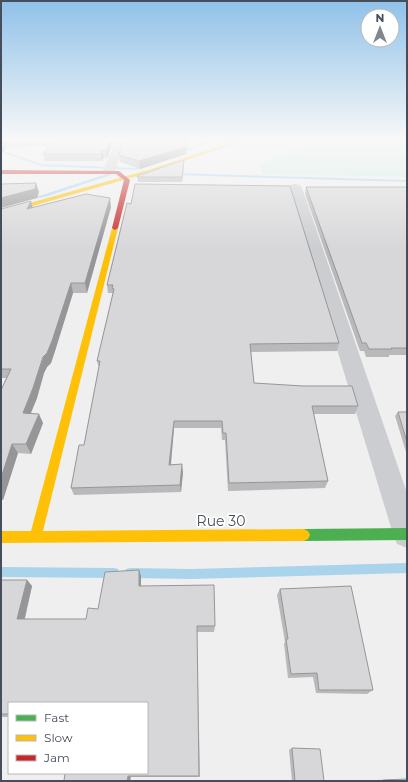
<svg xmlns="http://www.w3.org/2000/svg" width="408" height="782" viewBox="0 0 408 782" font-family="Montserrat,sans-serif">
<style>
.green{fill:#d4eee2}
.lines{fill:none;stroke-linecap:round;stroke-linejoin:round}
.stream{fill:#aad4eb;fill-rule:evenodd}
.street{fill:#cbcdd0;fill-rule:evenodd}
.fast{fill:#4caf50;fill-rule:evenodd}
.slow{fill:#ffc107;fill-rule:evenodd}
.jam{fill:#c62828;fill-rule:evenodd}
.wall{fill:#b9b9bb}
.shaded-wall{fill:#969698}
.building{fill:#d7d7d9;stroke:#969698}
.labels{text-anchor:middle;stroke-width:3.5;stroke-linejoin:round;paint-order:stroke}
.near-street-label{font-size:14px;fill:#474e5b;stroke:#fff}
</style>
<rect width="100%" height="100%" fill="#f0efef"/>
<polygon class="green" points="308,140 407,140 407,177 262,174 260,164 289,152"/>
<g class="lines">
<g class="stream">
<polygon points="209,140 215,140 177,155 174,154"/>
<polygon points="1,150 42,164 136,168 149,164 151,165 136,170 41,166 1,152"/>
<polygon points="116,171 120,172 45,197 27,200 25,199 42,195"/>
<polygon points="172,173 407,180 407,182 174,175 172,175"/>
<polygon points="407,563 407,573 191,579 130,578 126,577 125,573 126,569 130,568 191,569"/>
<polygon points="1,567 114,568 118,569 119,573 118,577 114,578 1,577"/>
</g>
<g class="street">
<polygon points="116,140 126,140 115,171 113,174 105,174 103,171"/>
<polygon points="295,184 300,185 302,188 407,493 407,548 397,544 393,534 288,188 290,185"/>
</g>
<polygon class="fast" points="407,528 407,540 304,541 300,539 298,535 300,531 304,529"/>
<g class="slow">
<polygon points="239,140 245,140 155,171 1,215 1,211 151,169"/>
<polygon points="115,226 118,228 43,531 304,529 308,531 310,535 308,539 304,541 1,543 1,531 31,531 112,228"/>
</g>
<polygon class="jam" points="1,170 119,171 130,180 118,228 115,230 112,228 124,180 116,174 1,174"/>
</g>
<g class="wall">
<polygon points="1,140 114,140 107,158 104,157 102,161 45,161 43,154 48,146 7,147 1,154"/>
<polygon points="124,140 188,140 186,154 140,169 120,162 119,155"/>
<polygon points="184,164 182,182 138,182 137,177"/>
<polygon points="306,187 407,187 407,355 389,355 389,357 366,357 364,351 360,351 305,194"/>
<polygon points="31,201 33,208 111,207 87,293 73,293 55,351 51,363 47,367 44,373 37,398 31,413 43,423 31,454 18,453 3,500 1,500 1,390 6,378 1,378 1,209"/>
<polygon points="127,203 339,343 337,351 251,352 254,383 358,406 355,414 314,414 328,481 325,488 228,491 225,440 222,440 221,428 174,428 171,465 183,472 181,492 74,495 71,488 84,445 99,368 97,361 113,293 108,293 107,285"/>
<polygon points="398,412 407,412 407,455 395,416"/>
<polygon points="139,570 141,576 141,586 215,626 214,632 197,632 200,777 131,777 64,781 147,703 9,703 9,717 2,717 1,721 1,580 27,580 32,586 25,619 86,619 98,609"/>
<polygon points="280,589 373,690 367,694 316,693 313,677 288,678 284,644 285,642 277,595"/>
<polygon points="292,748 324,781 292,781 289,750"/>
<polygon points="407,779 407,781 377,781 376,780"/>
</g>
<g class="shaded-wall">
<polygon points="5,140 7,147 1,154 1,144"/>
<polygon points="110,140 114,140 107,158 106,151"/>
<polygon points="186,140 188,140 186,154 140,169 139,161"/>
<polygon points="102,150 104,157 102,161 101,154"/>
<polygon points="184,160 184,164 182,182 182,177"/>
<polygon points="36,183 39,192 37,198 1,208 1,198"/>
<polygon points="110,198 111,207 87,293 85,283"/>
<polygon points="31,201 33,210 27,209"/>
<polygon points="71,283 73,293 55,351 51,363 47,367 44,373 37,398 27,422 23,413"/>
<polygon points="39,414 43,423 31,454 26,444"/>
<polygon points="174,421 174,428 170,472 169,465"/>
<polygon points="12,444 18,453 3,500 1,498 1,478"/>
<polygon points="182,464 183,472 181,492 180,485"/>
<polygon points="139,570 141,576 141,592 139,586"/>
<polygon points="27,580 32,586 23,625 17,619"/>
<polygon points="128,776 131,777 130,781 127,781"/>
</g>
<g class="building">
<polygon points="1,140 5,140 1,144"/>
<polygon points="52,140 110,140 106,151 102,150 101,154 43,154"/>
<polygon points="124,140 186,140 186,147 139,161 119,155"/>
<polygon points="184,160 182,177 137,177 137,176"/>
<polygon points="36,183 35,189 1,198 1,184"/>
<polygon points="135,184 290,186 339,343 250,344 254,383 303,386 352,386 358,406 312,406 328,481 229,483 226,433 223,433 222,421 174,421 169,465 182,464 180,485 71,488 79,445 84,445 100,361 97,361 114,289 112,288 113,285 107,285 127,203 131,204"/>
<polygon points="306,187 407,187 407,348 391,348 392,349 369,349 366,343 362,343"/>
<polygon points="86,194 110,198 85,283 71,283 52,341 47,353 43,357 41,363 33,388 23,413 39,414 26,444 12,444 1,478 1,390 11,369 1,369 1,209 31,201 27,209"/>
<polygon points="398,412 407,412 407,442"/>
<polygon points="139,570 139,586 214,585 215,626 197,626 199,776 128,776 127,781 64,781 65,773 147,773 147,703 9,703 9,714 1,714 1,580 27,580 17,619 86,619 88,608 98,609 105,572"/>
<polygon points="351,586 373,690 319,690 317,673 291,674 286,639 288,639 280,589"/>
<polygon points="292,748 320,749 324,781 295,781"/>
<polygon points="407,779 407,781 383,781 383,780"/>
</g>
<linearGradient id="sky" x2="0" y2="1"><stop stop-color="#8fc1e9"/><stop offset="0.56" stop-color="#f8f8f8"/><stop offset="1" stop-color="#f8f8f8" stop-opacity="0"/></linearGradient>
<rect width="408" height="249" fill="url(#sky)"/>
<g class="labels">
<g class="near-street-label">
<text x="221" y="526">Rue 30</text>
</g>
</g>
<rect width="408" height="782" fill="none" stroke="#474e5b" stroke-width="4"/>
<rect x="8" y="702" width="140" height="72" fill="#ffffff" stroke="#b5b8bd"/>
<rect x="16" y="715" width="20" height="6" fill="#4caf50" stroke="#b5b8bd"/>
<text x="44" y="722" font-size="12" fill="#474e5b">Fast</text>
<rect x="16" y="735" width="20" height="6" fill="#ffc107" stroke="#b5b8bd"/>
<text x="44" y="742" font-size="12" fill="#474e5b">Slow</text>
<rect x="16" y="755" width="20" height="6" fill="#c62828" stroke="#b5b8bd"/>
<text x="44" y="762" font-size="12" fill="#474e5b">Jam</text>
<g transform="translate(380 28)"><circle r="19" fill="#ffffff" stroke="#b5b8bd"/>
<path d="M0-3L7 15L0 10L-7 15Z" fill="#82868f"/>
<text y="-6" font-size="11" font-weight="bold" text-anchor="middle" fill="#474e5b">N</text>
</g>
</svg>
